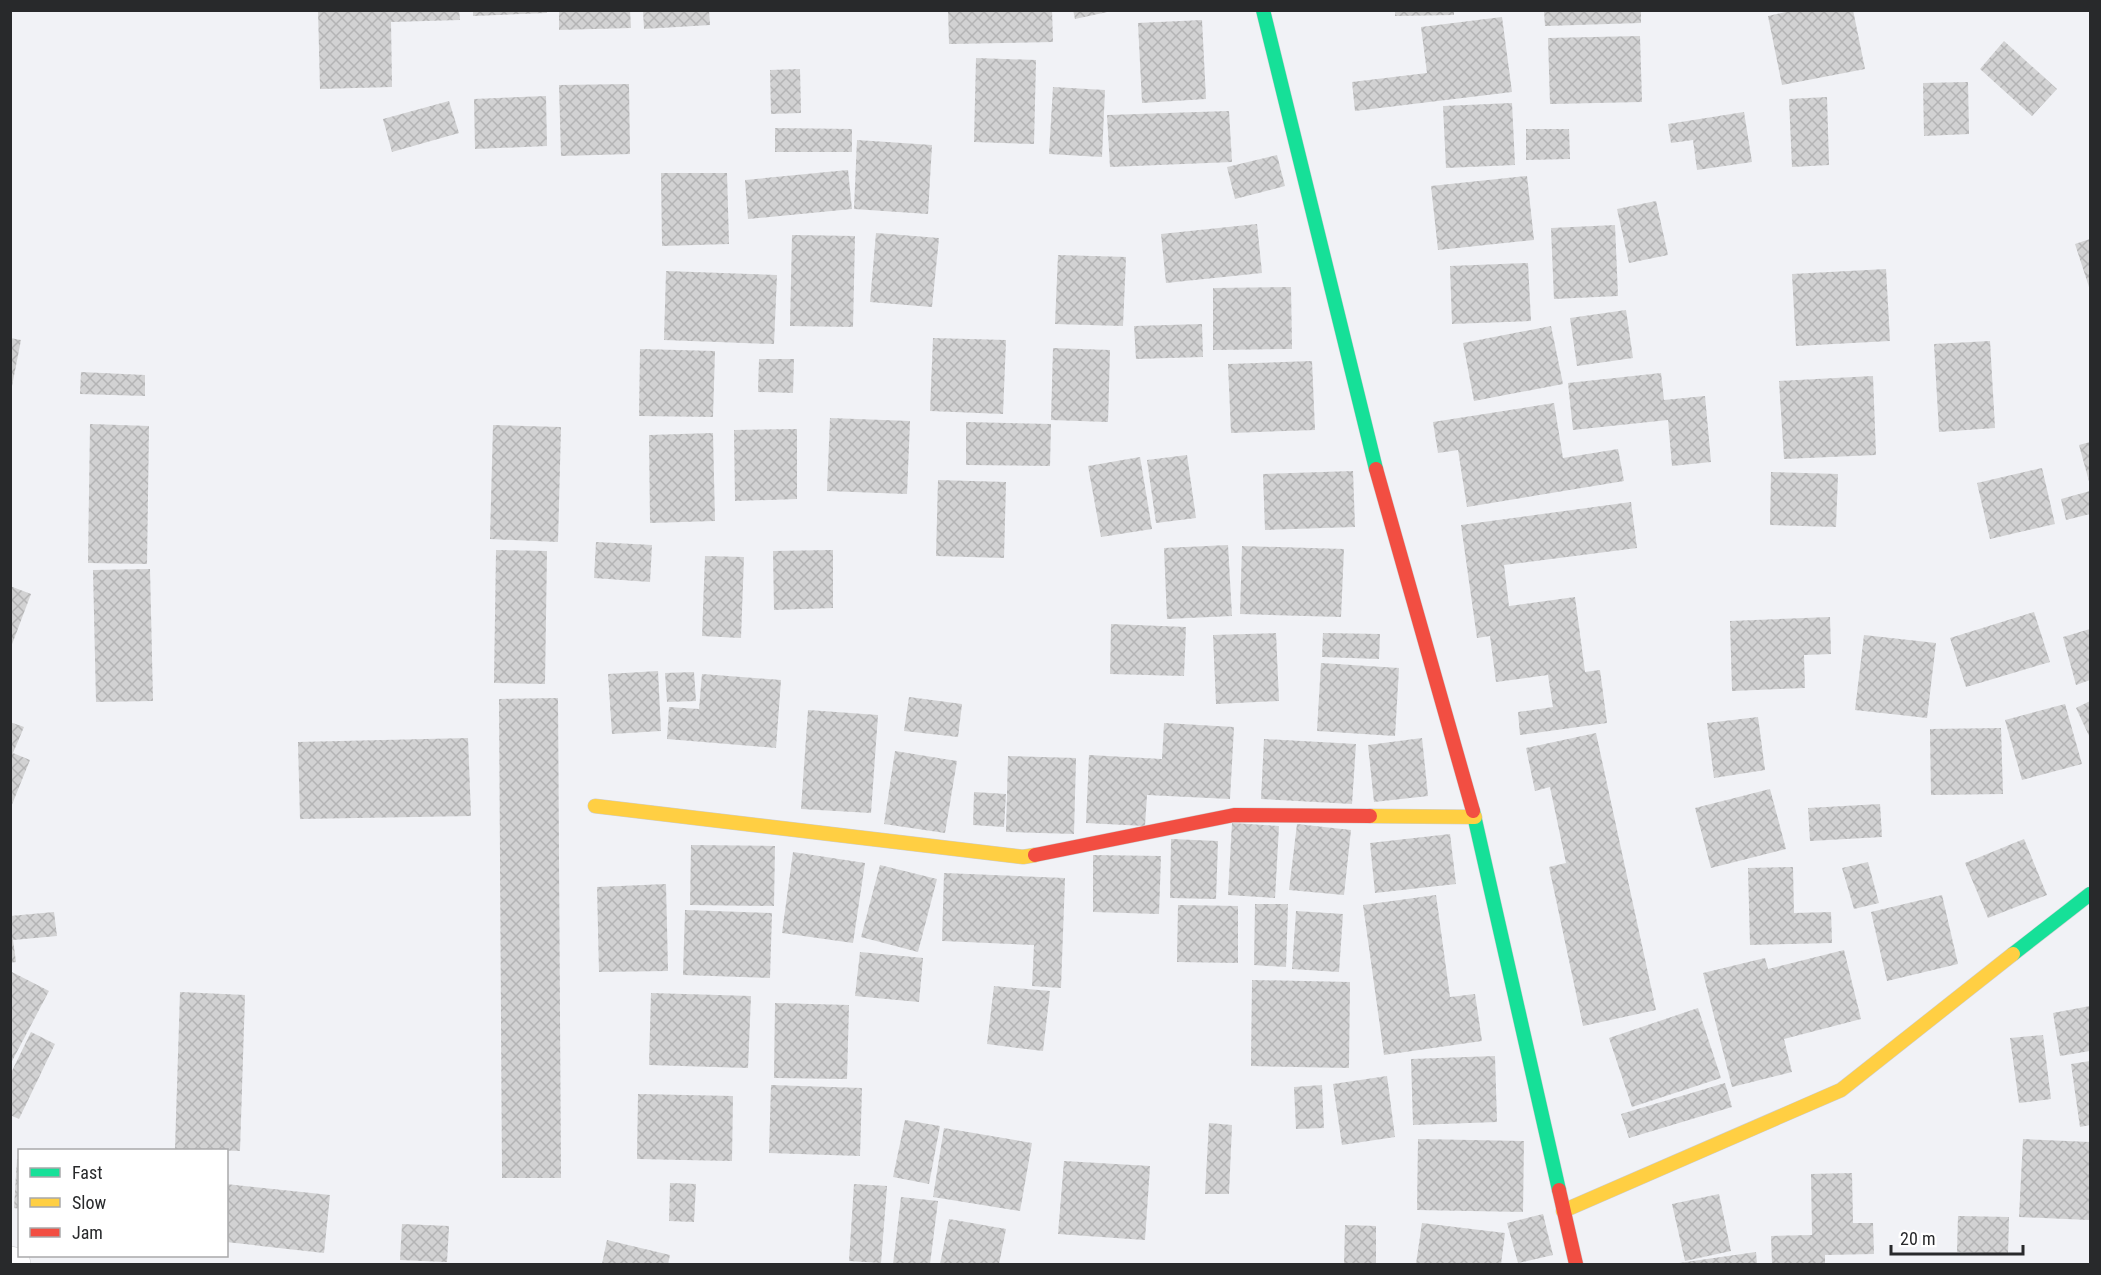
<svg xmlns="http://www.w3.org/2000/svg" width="2101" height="1275" viewBox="0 0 2101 1275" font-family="'Roboto Condensed',sans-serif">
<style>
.building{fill:url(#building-cross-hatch)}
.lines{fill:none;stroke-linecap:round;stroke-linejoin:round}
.street-casing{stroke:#cdced0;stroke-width:34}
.fast-casing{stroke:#cdced0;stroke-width:15}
.slow-casing{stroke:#cdced0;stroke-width:15}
.jam-casing{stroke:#cdced0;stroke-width:15}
.street{stroke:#fdfdfe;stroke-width:33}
.fast{stroke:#16e098;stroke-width:14}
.slow{stroke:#ffcf43;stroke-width:14}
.jam{stroke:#f24e42;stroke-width:14}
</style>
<defs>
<pattern id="building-cross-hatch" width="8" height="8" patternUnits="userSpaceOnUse" patternTransform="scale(1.5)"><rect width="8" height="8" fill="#d2d2d3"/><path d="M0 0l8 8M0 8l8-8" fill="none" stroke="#b4b4b5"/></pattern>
</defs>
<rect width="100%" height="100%" fill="#f1f2f6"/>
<g class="building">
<polygon points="318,10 459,10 460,20 391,22 392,87 320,89"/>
<polygon points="473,10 547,10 547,13 473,16"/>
<polygon points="559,10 630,10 631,28 559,30"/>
<polygon points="643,10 709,10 710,25 644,29"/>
<polygon points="948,10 1052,10 1053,42 949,44"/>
<polygon points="1073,10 1112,10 1112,11 1075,19"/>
<polygon points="1395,10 1454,10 1454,15 1395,16"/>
<polygon points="1544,10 1641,10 1641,23 1545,26"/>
<polygon points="1795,10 1853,10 1865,69 1782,85 1768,16"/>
<polygon points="1502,17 1512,92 1355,111 1352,82 1427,73 1421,27"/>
<polygon points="1202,20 1206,99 1142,103 1138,23"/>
<polygon points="1640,36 1642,102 1550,104 1548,38"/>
<polygon points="2004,41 2057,89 2032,116 1980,69"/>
<polygon points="976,58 1036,60 1034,144 974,142"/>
<polygon points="800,69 801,113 771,114 770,70"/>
<polygon points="1968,82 1969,134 1924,136 1923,83"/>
<polygon points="629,84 630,154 561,156 559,85"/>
<polygon points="1053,87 1105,90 1102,157 1049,154"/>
<polygon points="546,96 547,146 475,149 474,99"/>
<polygon points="1827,97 1829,165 1792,167 1789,99"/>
<polygon points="449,101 459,133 392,152 383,119"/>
<polygon points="1512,103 1515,165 1446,168 1443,106"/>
<polygon points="1229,111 1232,162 1110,167 1107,115"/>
<polygon points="1744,112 1752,162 1697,170 1693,140 1671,143 1668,124"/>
<polygon points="775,128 852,129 852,152 775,152"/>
<polygon points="1526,129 1569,129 1570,159 1526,160"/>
<polygon points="857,140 932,145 928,214 854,209"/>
<polygon points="1277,155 1285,186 1235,199 1227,167"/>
<polygon points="848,170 852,209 748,219 745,180"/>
<polygon points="661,173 727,173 729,244 662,246"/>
<polygon points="1527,176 1534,240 1438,250 1431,186"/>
<polygon points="1656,201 1668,255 1629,263 1617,209"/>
<polygon points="1257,224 1262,273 1166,283 1161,234"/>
<polygon points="1615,225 1618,296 1554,299 1551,228"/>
<polygon points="876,233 939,238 932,307 870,302"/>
<polygon points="792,235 855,236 853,327 790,326"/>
<polygon points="2090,239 2090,290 2075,244"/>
<polygon points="1058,255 1126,257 1123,326 1055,324"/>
<polygon points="1528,263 1531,321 1452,324 1450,266"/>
<polygon points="1886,269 1890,341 1796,346 1792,274"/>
<polygon points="666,271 777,275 774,344 664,340"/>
<polygon points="1291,287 1292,349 1213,350 1213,288"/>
<polygon points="1626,310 1633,358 1577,366 1570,318"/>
<polygon points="1202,324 1203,357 1136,359 1134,326"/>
<polygon points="1551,326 1563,384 1474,401 1463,343"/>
<polygon points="10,338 21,340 12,386 10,386"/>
<polygon points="933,338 1006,340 1003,414 930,411"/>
<polygon points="1990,341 1995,428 1939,432 1934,344"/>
<polygon points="1053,348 1110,350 1108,422 1051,420"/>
<polygon points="640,349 715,351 713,417 639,416"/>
<polygon points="759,359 794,359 793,393 758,392"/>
<polygon points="1312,361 1315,430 1231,433 1228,364"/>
<polygon points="81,372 145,375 145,396 80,394"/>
<polygon points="1661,373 1664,400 1705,396 1711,462 1672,466 1668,420 1573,430 1568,383"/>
<polygon points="1873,376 1876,455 1784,459 1779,381"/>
<polygon points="1554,403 1563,458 1618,449 1624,481 1467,507 1458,450 1438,453 1433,422"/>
<polygon points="830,418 910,421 907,494 827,491"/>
<polygon points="966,422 1051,424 1050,466 966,465"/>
<polygon points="90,424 149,426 147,564 88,563"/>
<polygon points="493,425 561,427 558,542 490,539"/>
<polygon points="797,429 797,499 735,501 734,430"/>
<polygon points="713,433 715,521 650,523 649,435"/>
<polygon points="2090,442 2090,485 2079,445"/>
<polygon points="1187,455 1196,518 1156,523 1147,460"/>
<polygon points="1140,457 1152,529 1101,537 1088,466"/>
<polygon points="2042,468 2055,524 1990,539 1977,483"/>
<polygon points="1353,471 1355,527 1265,530 1263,474"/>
<polygon points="1771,472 1838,474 1836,527 1770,525"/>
<polygon points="938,480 1006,482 1004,558 936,556"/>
<polygon points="2090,491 2090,514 2066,520 2061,499"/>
<polygon points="1631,502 1637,548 1504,565 1509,606 1575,597 1585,672 1600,670 1607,723 1520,735 1518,712 1553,707 1548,675 1496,682 1490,636 1477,638 1461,525"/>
<polygon points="596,542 652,545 650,582 594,578"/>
<polygon points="1228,545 1232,616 1167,619 1164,548"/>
<polygon points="1242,546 1344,549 1341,617 1240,614"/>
<polygon points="496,550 547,551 545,684 494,683"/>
<polygon points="833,550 833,608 774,610 773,551"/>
<polygon points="705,556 744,557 741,638 702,636"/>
<polygon points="150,569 153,701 96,702 93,570"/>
<polygon points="10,586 31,594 11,647 10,647"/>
<polygon points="2034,612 2050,662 1966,687 1950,638"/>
<polygon points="1830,617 1831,654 1804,655 1805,688 1732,691 1730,621"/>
<polygon points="1111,624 1186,627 1184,676 1110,674"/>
<polygon points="2090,629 2090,680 2076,685 2063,637"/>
<polygon points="1276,633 1279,701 1216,704 1213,635"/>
<polygon points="1323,633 1380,634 1379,659 1322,657"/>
<polygon points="1864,635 1936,643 1927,718 1855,710"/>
<polygon points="1321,663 1399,668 1395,736 1317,731"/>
<polygon points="658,671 661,731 612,734 608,674"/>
<polygon points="694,672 696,701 667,702 665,673"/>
<polygon points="702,674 781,680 776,748 667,739 669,707 699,709"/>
<polygon points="909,697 962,704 958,737 904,731"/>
<polygon points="558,698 561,1178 502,1178 499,699"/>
<polygon points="2090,701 2090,738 2076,708"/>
<polygon points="2065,704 2082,764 2022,780 2005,720"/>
<polygon points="808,710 878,715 871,813 801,809"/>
<polygon points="1758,717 1765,770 1714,778 1707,723"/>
<polygon points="10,722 24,727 13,753 30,760 11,807"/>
<polygon points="1164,723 1234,727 1230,799 1147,795 1145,826 1086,823 1089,755 1162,759"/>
<polygon points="2001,728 2003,794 1931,795 1930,729"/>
<polygon points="1596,733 1656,1010 1583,1026 1549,867 1566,863 1550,787 1535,791 1526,748"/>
<polygon points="468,738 471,816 300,819 298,742"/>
<polygon points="1422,738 1428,796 1374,802 1368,745"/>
<polygon points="1264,739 1356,744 1352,804 1261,799"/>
<polygon points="895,751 957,761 945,833 884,824"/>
<polygon points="1008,756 1076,758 1074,834 1006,832"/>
<polygon points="1770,789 1786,849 1711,868 1695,808"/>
<polygon points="974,792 1006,794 1004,827 973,825"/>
<polygon points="1880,804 1882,837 1810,841 1808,808"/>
<polygon points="1232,823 1279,826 1275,898 1228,895"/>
<polygon points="1297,824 1351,830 1344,895 1289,890"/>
<polygon points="1450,834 1456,884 1375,893 1370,843"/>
<polygon points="1171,839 1218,841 1216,899 1170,898"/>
<polygon points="2024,839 2047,895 1988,918 1965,863"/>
<polygon points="691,845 775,846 774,906 690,905"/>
<polygon points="793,852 865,863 853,943 782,933"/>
<polygon points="1093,855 1161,856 1159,914 1093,912"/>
<polygon points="1868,862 1879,903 1854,909 1842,868"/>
<polygon points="880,865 937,879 918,952 861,937"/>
<polygon points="1793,867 1794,913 1831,912 1832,943 1750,945 1748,868"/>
<polygon points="944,873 1065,878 1061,988 1032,986 1034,945 942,941"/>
<polygon points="666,884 668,971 599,972 597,887"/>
<polygon points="1436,895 1450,997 1475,994 1482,1041 1384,1055 1363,905"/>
<polygon points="1942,895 1958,964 1887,981 1871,912"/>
<polygon points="1255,904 1288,904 1286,967 1254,965"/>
<polygon points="1178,905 1238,906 1238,963 1177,962"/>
<polygon points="685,910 772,913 770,978 683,975"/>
<polygon points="1296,911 1343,914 1339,972 1292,969"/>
<polygon points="54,912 57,936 13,940 16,962 10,963 10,916"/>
<polygon points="1844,950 1861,1019 1784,1039 1792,1072 1732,1087 1703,973 1765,958 1768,969"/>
<polygon points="860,952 923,958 919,1002 855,996"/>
<polygon points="10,971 49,991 10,1065"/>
<polygon points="1252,980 1350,982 1349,1068 1251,1066"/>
<polygon points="994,986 1050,991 1043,1051 987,1044"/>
<polygon points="180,992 245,995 240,1151 175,1149"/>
<polygon points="651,993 751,996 748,1068 649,1065"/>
<polygon points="775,1003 849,1005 847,1079 774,1078"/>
<polygon points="2090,1006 2090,1051 2060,1056 2053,1013"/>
<polygon points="1698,1008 1721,1078 1632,1107 1609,1038"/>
<polygon points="31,1032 55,1044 19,1119 10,1115 10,1075"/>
<polygon points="2043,1035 2051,1099 2019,1103 2010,1038"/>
<polygon points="1495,1056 1497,1122 1413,1125 1411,1059"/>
<polygon points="2090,1061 2090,1125 2080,1127 2071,1064"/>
<polygon points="1387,1076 1395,1137 1342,1145 1333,1084"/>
<polygon points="1725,1083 1732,1107 1629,1138 1621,1114"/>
<polygon points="771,1085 862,1088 860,1156 769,1153"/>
<polygon points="1322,1085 1324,1128 1296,1129 1294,1087"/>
<polygon points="638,1094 733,1096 732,1161 637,1159"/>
<polygon points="905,1120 940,1126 929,1184 893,1177"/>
<polygon points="1209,1123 1232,1125 1229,1194 1205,1194"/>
<polygon points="944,1128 1032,1143 1020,1211 933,1197"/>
<polygon points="1418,1139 1524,1141 1523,1212 1417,1210"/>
<polygon points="2023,1139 2090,1142 2089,1220 2019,1217"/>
<polygon points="17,1159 20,1159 20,1209 14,1208"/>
<polygon points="1064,1161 1150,1166 1145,1240 1058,1234"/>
<polygon points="1852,1173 1853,1223 1873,1223 1874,1254 1825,1255 1825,1264 1772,1264 1771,1236 1812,1235 1811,1174"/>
<polygon points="670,1183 696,1184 694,1222 669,1221"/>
<polygon points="226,1184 330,1195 324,1253 226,1242"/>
<polygon points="854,1184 887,1186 881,1263 849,1261"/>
<polygon points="1719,1194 1731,1251 1685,1261 1672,1204"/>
<polygon points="901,1197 938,1201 930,1264 893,1264"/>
<polygon points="1543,1214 1553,1255 1518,1263 1507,1223"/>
<polygon points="1958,1216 2009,1217 2008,1254 1957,1252"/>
<polygon points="949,1219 1006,1229 999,1264 940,1264"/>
<polygon points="1422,1223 1505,1233 1501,1264 1416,1264"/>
<polygon points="402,1224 449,1226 447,1262 400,1260"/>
<polygon points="1345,1225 1376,1226 1376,1264 1344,1264"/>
<polygon points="607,1240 670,1255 668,1264 602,1264"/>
<polygon points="1756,1252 1757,1264 1679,1264 1679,1263"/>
</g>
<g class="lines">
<defs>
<polyline id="street" points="10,1263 14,1264"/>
<g id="fast">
<polyline points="1263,10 1376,469"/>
<polyline points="1473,811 1559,1190"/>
<polyline points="2013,954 2090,894"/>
</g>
<g id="slow">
<polyline points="595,806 1023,857 1035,855"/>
<polyline points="1370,816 1475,817"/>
<polyline points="1563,1211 1841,1090 2013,954"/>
</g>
<g id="jam">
<polyline points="1376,469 1473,811"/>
<polyline points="1035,855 1234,815 1370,816"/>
<polyline points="1559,1190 1576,1264"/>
</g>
</defs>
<use href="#street" class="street-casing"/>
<use href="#fast" class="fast-casing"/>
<use href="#slow" class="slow-casing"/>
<use href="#jam" class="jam-casing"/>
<use href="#street" class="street"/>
<use href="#fast" class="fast"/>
<use href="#slow" class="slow"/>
<use href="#jam" class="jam"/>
</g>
<rect width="2101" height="1275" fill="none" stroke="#28292b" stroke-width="24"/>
<rect x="18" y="1149" width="210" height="108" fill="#ffffff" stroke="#a9a9aa" stroke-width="1.5"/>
<rect x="30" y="1168" width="30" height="9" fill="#16e098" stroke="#a9a9aa" stroke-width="1.5"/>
<text x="72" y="1179" font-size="18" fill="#28292b">Fast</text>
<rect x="30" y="1198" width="30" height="9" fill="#ffcf43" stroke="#a9a9aa" stroke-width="1.5"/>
<text x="72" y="1209" font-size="18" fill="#28292b">Slow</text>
<rect x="30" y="1228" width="30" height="9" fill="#f24e42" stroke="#a9a9aa" stroke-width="1.5"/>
<text x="72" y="1239" font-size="18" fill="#28292b">Jam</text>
<path d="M1891 1245v9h132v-9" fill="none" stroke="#28292b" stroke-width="3"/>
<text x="1900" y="1245" font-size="18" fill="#28292b" stroke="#ffffff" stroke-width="4.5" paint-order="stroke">20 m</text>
</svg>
